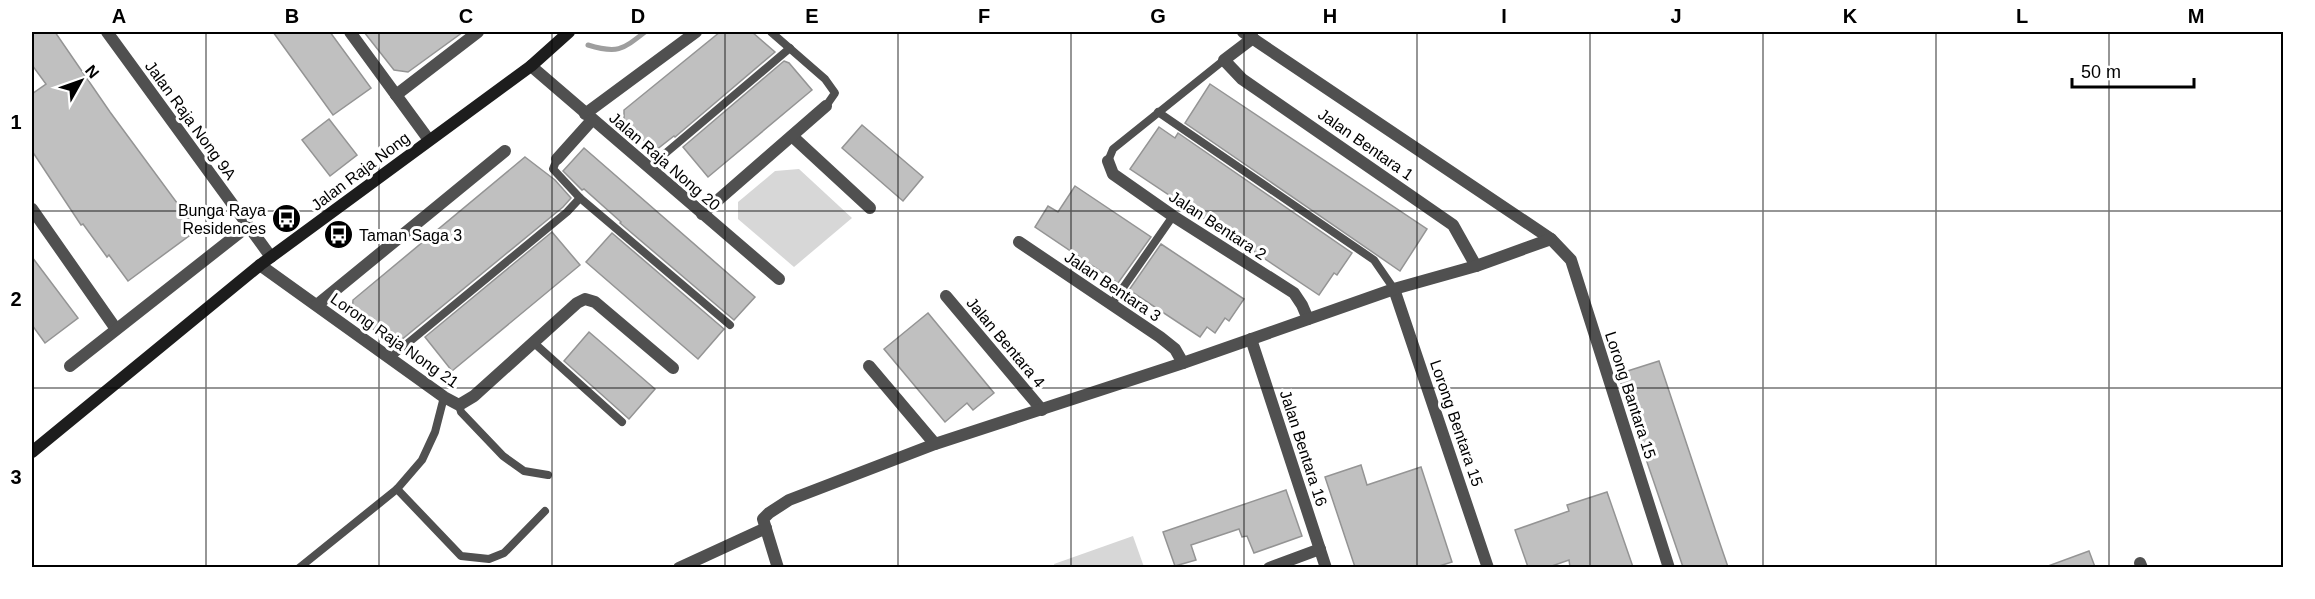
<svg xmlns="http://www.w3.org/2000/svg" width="2315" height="599" viewBox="0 0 2315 599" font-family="Arial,sans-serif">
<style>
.green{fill:#d7d7d7}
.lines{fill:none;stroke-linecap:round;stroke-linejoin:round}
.stream{stroke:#9e9e9e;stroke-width:5}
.building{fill:#c0c0c0;stroke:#949494;stroke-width:1.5}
.service{stroke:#505050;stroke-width:8}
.minor{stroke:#505050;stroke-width:12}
.secondary{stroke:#1d1d1d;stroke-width:12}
.grid{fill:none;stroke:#000;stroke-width:1.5;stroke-opacity:0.55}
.labels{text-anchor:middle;stroke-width:6;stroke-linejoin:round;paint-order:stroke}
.street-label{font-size:16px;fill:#000;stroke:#fff}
.poi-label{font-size:16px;fill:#000;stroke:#fff;text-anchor:end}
.neatline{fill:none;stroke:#000;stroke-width:2}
.grid-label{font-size:20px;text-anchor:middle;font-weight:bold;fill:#000}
</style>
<rect width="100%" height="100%" fill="#fff"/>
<g class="green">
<polygon points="799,169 852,218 794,267 738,219 738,202 775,171"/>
<polygon points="1133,536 1144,567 1055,567 1054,564"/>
</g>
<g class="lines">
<path class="stream" d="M588 45C617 54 622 50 645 32"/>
</g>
<g class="building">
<polygon points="32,32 55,32 110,112 197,230 128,281 109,255 107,257 83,224 81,225 32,151 32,94 46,84 32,65"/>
<polygon points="273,32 330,32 371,88 333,115"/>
<polygon points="364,32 463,32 408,72 394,70"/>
<polygon points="720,32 752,32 775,52 675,137 674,136 656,150 624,124 624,110"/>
<polygon points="784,61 789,63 812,90 708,177 683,147"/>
<polygon points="1210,84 1427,229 1400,271 1185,123"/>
<polygon points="329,119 357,155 330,176 302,140"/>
<polygon points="862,125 923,177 903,201 842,148"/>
<polygon points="1159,127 1175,138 1178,133 1352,253 1337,275 1334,273 1319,295 1130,169"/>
<polygon points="584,148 755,297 734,320 620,223 621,222 584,189 582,190 563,171"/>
<polygon points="525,157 555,180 571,198 563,207 395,345 352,314 353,300"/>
<polygon points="1075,186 1151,237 1118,283 1035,227 1048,206 1058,212"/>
<polygon points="552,232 580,265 452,371 425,337"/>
<polygon points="612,233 724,329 698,359 586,262"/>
<polygon points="1161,244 1244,299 1229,321 1225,318 1215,333 1207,327 1200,337 1129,290"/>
<polygon points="32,257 78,318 45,343 32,325"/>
<polygon points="928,313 994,393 973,410 967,403 945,422 884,349"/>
<polygon points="589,332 655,389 629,419 564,361"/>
<polygon points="1659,361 1715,529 1728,567 1683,567 1635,427 1618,374"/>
<polygon points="1361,465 1367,485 1421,467 1452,562 1436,567 1355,567 1325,477"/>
<polygon points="1286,490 1302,536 1254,553 1247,536 1242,537 1239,529 1191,545 1196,560 1175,566 1163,532"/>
<polygon points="1607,492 1633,567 1570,567 1569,560 1549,567 1528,567 1515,530 1569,511 1567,505"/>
<polygon points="2089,551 2095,567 2049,567 2048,566"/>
</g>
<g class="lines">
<g class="service">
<polyline points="771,32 825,79 835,93 826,106"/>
<polyline points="1158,112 1374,260 1394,289"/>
<polyline points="557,159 553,169 580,198 730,325"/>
<polyline points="1108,161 1113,149 1224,60"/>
<polyline points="648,168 790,48"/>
<polyline points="1111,305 1173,216"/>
<polyline points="533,342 622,422"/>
<polyline points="391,357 567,212 580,198"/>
<polyline points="459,405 461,412 503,456 524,471 548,475"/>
<polyline points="397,489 461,556 489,559 504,553 545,511"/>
<polyline points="299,568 397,489 422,460 435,432 444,397"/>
</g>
<g class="minor">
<polyline points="107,32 271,257"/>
<polyline points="350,32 429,140"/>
<polyline points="1243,32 1551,239 1571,260 1669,568"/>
<polyline points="1253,38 1224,60 1242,79 1453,225 1476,266"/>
<polyline points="531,66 779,279"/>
<polyline points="396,95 478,32"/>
<polyline points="585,114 696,32"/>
<polyline points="792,136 870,208"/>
<polyline points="557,159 592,120"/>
<polyline points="1108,161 1113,174 1173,216 1294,293 1302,305 1308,319"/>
<polyline points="32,209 116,329"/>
<polyline points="702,214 826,106"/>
<polyline points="1019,242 1160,337 1175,349 1183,363"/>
<polyline points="260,265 444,397 459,405 474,396 577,303 585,299 595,302 673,368"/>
<polyline points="1394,289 1488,568"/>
<polyline points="946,296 1042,410"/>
<polyline points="317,305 505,151"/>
<polyline points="1251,339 1326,568"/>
<polyline points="70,366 248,226"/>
<polyline points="869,366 935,444"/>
<polyline points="2140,563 2142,568"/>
<polyline points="679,568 766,528"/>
<polyline points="778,568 763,519 769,513 789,500 935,444 1183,363 1394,289 1476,266 1551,239"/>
<polyline points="1269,568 1320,549"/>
</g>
<polyline class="secondary" points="32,452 260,265 531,66 569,32"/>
</g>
<path class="grid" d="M206 32V568M379 32V568M552 32V568M725 32V568M898 32V568M1071 32V568M1244 32V568M1417 32V568M1590 32V568M1763 32V568M1936 32V568M2109 32V568M32 211H2284M32 388H2284"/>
<defs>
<symbol id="bus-disc" viewBox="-11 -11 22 22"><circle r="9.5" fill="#000" stroke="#fff"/><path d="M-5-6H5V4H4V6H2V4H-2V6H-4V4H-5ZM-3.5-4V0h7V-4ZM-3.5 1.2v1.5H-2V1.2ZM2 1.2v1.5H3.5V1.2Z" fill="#fff"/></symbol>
</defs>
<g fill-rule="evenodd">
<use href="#bus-disc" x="270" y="202" width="33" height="33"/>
<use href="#bus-disc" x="322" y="218" width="33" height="33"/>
</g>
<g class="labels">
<g class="street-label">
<text transform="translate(191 120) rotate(54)" y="6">Jalan Raja Nong 9A</text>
<text transform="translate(1366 144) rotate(35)" y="6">Jalan Bentara 1</text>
<text transform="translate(665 161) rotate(41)" y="6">Jalan Raja Nong 20</text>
<text transform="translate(360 171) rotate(-37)" y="6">Jalan Raja Nong</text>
<text transform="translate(1218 225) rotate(33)" y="6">Jalan Bentara 2</text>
<text transform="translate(1113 286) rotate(34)" y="6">Jalan Bentara 3</text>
<text transform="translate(395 340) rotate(35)" y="6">Lorong Raja Nong 21</text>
<text transform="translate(1006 342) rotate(50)" y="6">Jalan Bentara 4</text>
<text transform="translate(1631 395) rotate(72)" y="6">Lorong Bantara 15</text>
<text transform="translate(1457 423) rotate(71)" y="6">Lorong Bentara 15</text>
<text transform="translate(1304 448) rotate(72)" y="6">Jalan Bentara 16</text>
</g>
<g class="poi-label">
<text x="266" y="216">Bunga Raya<tspan x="266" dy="18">Residences</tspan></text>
<text x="359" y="241" text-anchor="start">Taman Saga 3</text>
</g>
</g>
<rect width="2315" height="599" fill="none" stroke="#ffffff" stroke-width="66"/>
<g transform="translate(81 81) rotate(50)" stroke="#ffffff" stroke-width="4.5" paint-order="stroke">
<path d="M0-4.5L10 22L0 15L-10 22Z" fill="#000000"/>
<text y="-9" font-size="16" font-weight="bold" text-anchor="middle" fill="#000000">N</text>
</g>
<path d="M2072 78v9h122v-9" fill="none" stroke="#000000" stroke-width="3"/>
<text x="2081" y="78" font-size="18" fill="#000000" stroke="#ffffff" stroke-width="4.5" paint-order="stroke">50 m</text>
<rect x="33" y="33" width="2249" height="533" class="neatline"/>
<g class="grid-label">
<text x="119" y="23">A</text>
<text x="292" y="23">B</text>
<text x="466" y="23">C</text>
<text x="638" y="23">D</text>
<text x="812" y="23">E</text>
<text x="984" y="23">F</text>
<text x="1158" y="23">G</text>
<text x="1330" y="23">H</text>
<text x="1504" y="23">I</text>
<text x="1676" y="23">J</text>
<text x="1850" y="23">K</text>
<text x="2022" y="23">L</text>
<text x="2196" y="23">M</text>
<text x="16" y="129">1</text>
<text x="16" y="306">2</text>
<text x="16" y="484">3</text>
</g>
</svg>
